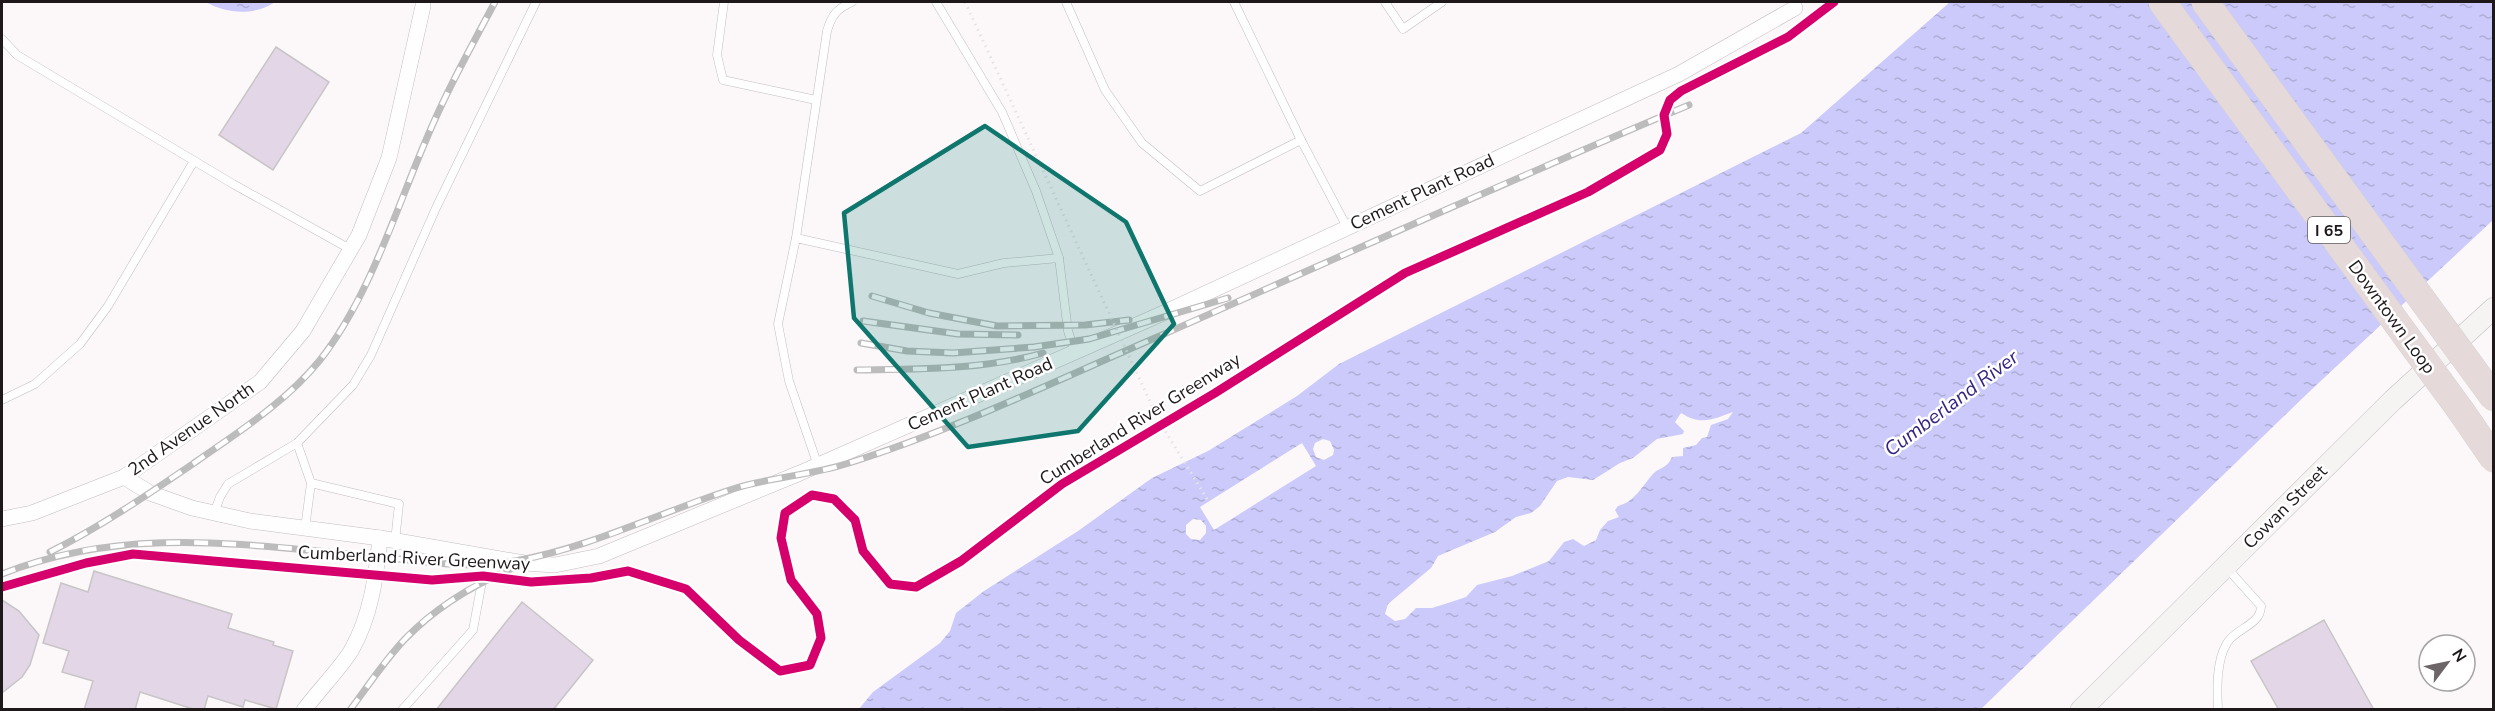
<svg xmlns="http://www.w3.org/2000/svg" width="2495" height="711" viewBox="0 0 2495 711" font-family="'Nunito Sans',sans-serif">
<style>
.water{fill:url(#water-ripples);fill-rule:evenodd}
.building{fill:#e3d6e6;stroke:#c8c5c7;stroke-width:1.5}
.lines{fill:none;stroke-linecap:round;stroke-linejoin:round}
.lane-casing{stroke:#c2bec0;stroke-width:9}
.street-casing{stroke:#c2bec0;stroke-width:16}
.secondary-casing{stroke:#c2bec0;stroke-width:22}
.lane{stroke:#fffefe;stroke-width:8}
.street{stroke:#fffefe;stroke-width:15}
.secondary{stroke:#f6f3f3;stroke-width:21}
.rail-casing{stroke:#bdbcbc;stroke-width:7}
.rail{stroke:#fff;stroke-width:4.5;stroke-dasharray:14;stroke-linecap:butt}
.highway-bridge-casing{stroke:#d6d3d4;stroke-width:28;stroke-linecap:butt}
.path-bridge{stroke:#e5e4e5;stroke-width:3;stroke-dasharray:1.5 4.5;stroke-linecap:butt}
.highway-bridge{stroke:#e5dad9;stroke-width:27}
.cycleway-casing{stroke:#fff;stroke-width:13}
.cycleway{stroke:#d6006c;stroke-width:9}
.marked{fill:#0f766e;fill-opacity:0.2;stroke:#0f766e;stroke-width:4.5;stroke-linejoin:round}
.labels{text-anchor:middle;stroke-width:5;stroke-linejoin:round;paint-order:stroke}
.shield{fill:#fff;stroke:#625d5f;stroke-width:1.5}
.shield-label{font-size:16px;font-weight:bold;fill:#1e181a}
.street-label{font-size:18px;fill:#1e181a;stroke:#fff}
.water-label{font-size:20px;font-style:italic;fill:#352583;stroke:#fff}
</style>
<defs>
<pattern id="water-ripples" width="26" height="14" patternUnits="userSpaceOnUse" patternTransform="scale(1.5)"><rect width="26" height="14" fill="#cbcafa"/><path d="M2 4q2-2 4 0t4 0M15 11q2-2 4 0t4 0" fill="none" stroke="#aeadd6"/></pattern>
</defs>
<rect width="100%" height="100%" fill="#fcf8fa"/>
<g class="water">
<path d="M206 2H275C254 16 227 14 206 2Z"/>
<path d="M1950 2H2493V220L2309 392 1981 709 858 710 873 692 940 643 950 631 956 613 984 591 1078 531 1152 478 1208 451 1297 396 1339 364 1801 133ZM1733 412 1728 419 1711 425 1707 437 1702 438 1696 445 1683 448V456L1672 457C1666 470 1660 466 1652 475 1642 487 1634 502 1618 506L1615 510 1619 517 1608 521 1600 530 1596 540 1584 546 1573 539 1564 542 1549 561 1512 576 1477 585 1466 597 1448 603 1432 608H1416L1405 619 1395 621 1385 614 1388 604 1431 568 1438 556 1495 532 1516 517 1531 513 1540 506 1557 481 1568 477 1593 480 1620 463 1633 458 1657 439 1683 434 1684 431 1675 422 1681 413C1702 426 1713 419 1733 412ZM1323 439 1330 441 1334 450 1333 455 1324 460 1316 457 1313 449 1315 443ZM1302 443 1316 466 1214 530 1200 507ZM1193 519 1201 520 1206 526V533L1200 540 1191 539 1186 534V525Z"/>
</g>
<g class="building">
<polygon points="276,47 329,82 273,170 219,135"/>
<polygon points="94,571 232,614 228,628 274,642 273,645 293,651 276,709 245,700 243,707 208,696 204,710 196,710 140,692 135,710 84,710 93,681 62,672 69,651 43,643 61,583 88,592"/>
<polygon points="2,600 19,611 39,635 30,665 22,677 2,693"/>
<polygon points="522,602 593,660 553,710 436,710"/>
<polygon points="2324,620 2374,710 2279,710 2251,661"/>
</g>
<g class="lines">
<defs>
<g id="lane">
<polyline points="724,2 717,55 723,80 816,100"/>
<polyline points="936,2 1002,112 1036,191 1059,258"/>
<polyline points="1066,2 1105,90 1142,143 1200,191 1301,140"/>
<polyline points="1234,2 1301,140 1347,227"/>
<polyline points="1385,2 1403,29 1442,2"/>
<polyline points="2,39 17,55 233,184 350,249"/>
<path d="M796 238 827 31C832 14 837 9 852 2"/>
<polyline points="2,400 35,384 80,344 108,306 194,161"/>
<polyline points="297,443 311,483 305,528"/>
<polyline points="818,466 789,381 778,324 796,238 958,274 1004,263 1059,258 1068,331 1075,352"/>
<polyline points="311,483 399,504 395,541"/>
<polyline points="214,513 220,497 228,484 297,443 353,385 371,355 436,208 536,2"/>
<polyline points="402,710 473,630 483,576 481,555"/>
<path d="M2218 710C2217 689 2216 661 2227 643 2236 628 2261 625 2261 606L2226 567"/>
</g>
<g id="street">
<polyline points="124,477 150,493 192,508 250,521 380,538 524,563 555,565 599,556 800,473 1159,315 1679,74 1795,8"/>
<polyline points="2,519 32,513 124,477 260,382 303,331 359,235 389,158 423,6"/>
<path d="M304 710C319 690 338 671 351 651 371 616 376 577 380 538"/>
</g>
<polyline id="secondary" points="2081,710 2393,400 2494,308"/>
</defs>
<use href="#lane" class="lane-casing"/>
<use href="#street" class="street-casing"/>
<use href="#secondary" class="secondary-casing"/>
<use href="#lane" class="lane"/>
<use href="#street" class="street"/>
<use href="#secondary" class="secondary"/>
<defs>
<g id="rail">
<polyline points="872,296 929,313 997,326 1085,325 1129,320"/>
<polyline points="863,321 958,334 1018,335"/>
<polyline points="861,343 907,351 953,353 1034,347 1089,339 1228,298"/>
<path d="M857 370C920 369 982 370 1043 353"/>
<path d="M50 552C102 526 150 493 197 461 240 431 287 401 320 360 369 298 395 212 426 140 446 92 471 47 495 2"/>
<path d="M2 574C126 525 243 545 372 556 420 561 467 570 515 561 590 548 663 511 736 488 773 477 812 475 849 463 954 430 1055 381 1155 338 1333 260 1510 180 1689 105"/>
<path d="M350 710C368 686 385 660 405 639 437 606 476 583 518 566"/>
</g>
</defs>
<use href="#rail" class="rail-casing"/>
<use href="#rail" class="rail"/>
<defs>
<g id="highway-bridge">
<polyline points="2162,2 2461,411 2494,459"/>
<polyline points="2205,2 2494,398"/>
</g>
</defs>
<use href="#highway-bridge" class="highway-bridge-casing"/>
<polyline class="path-bridge" points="965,2 1159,421 1209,502"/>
<use href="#highway-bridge" class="highway-bridge"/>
<defs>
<polyline id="cycleway" points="2,587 86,563 133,554 432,580 483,576 531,582 591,578 628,571 686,589 739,640 780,671 810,665 821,638 817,614 791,580 781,538 785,513 812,495 834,499 855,520 863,551 890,584 916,587 961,561 1062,484 1215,393 1405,273 1588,192 1660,150 1667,134 1664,115 1670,100 1681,91 1788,37 1834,2"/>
</defs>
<use href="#cycleway" class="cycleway-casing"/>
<use href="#cycleway" class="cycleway"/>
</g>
<path class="marked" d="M985 126 1126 222 1174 324 1078 431 968 447 854 318 844 213Z"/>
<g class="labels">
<rect class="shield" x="2308" y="217" width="42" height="26" rx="4.5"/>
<g class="shield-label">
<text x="2329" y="236">I 65</text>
</g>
<g class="street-label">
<text transform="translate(1422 192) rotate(-25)" y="6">Cement Plant Road</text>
<text transform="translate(2392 317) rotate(54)" y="6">Downtown Loop</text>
<text transform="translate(980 394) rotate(-24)" y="6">Cement Plant Road</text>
<text transform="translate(1140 419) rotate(-32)" y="6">Cumberland River Greenway</text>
<text transform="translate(191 429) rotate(-35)" y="6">2nd Avenue North</text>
<text transform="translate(2285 507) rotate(-45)" y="6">Cowan Street</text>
<text transform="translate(414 558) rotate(3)" y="6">Cumberland River Greenway</text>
</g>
<g class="water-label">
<text transform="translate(1951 403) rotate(-37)" y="7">Cumberland River</text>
</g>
</g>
<rect width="2495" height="711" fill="none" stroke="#1e181a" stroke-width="6"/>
<g transform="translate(2447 663) rotate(58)"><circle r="28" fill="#ffffff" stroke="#a5a3a3" stroke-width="1.5"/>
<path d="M0-4.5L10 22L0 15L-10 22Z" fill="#6c6668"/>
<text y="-9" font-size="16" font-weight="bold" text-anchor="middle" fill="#1e181a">N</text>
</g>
</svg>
